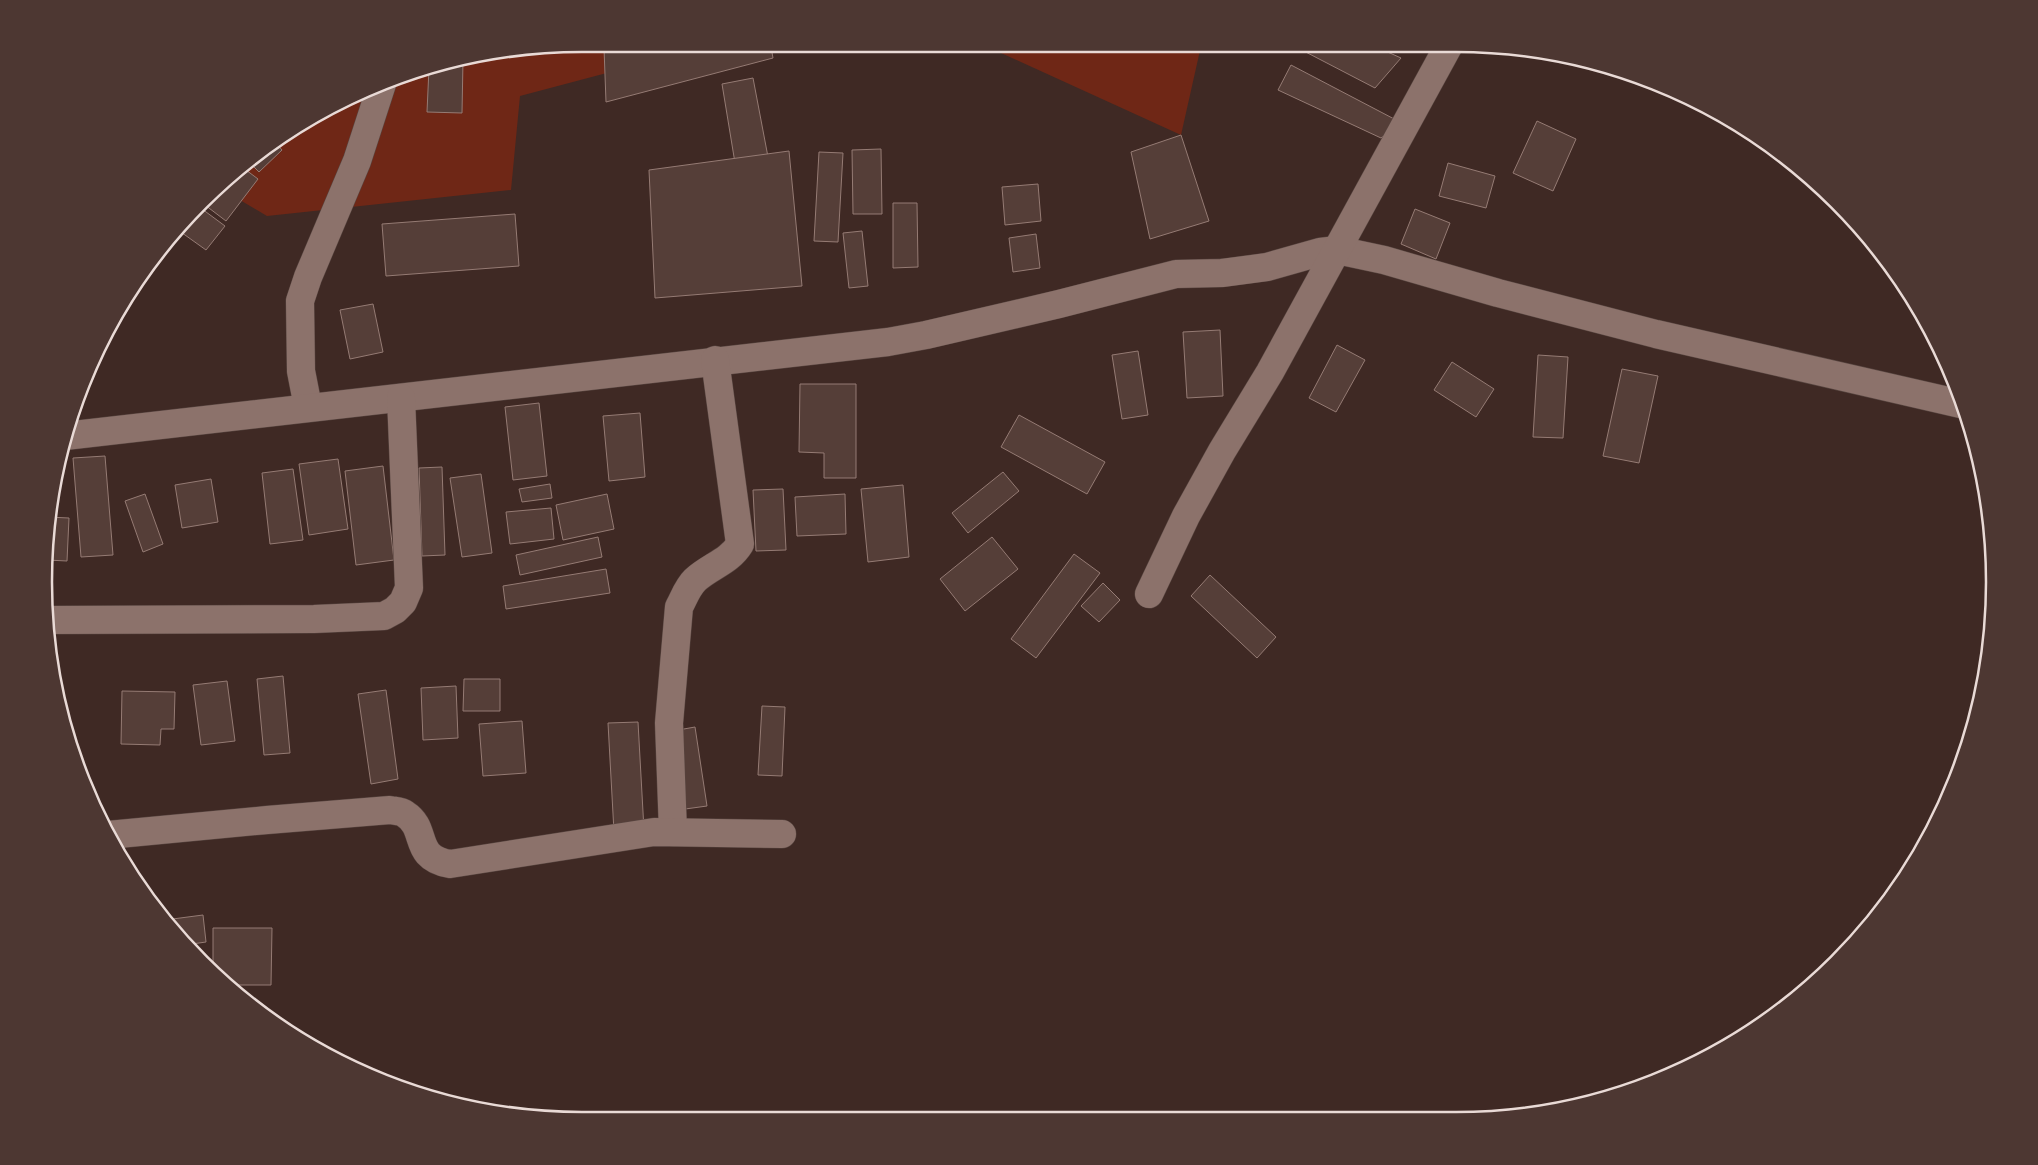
<svg xmlns="http://www.w3.org/2000/svg" width="2038" height="1165" viewBox="0 0 2038 1165" font-family="'Archivo Narrow',sans-serif">
<style>
.green{fill:#6f2716}
.building{fill:#553e38;stroke:#957b74}
.lines{fill:none;stroke-linecap:round;stroke-linejoin:round}
.minor-casing{stroke:#584641;stroke-width:29}
.minor{stroke:#8c726b;stroke-width:28}
.rim{fill:none;stroke:#e9dad6;stroke-width:2.5}
</style>
<rect width="100%" height="100%" fill="#3f2924"/>
<g class="green">
<polygon points="1201,46 1181,135 988,47"/>
<polygon points="512,48 701,48 520,96 511,190 267,216 218,187 255,155 344,99 410,72"/>
</g>
<g class="building">
<polygon points="1372,45 1401,58 1375,88 1298,48 1300,46"/>
<polygon points="771,47 773,58 606,102 604,48"/>
<polygon points="463,60 462,113 427,112 429,68"/>
<polygon points="1291,65 1398,121 1381,138 1278,90"/>
<polygon points="753,78 768,157 735,163 722,84"/>
<polygon points="1537,121 1576,139 1553,191 1513,173"/>
<polygon points="1181,135 1209,221 1150,239 1131,152"/>
<polygon points="275,142 282,150 259,172 248,161"/>
<polygon points="881,149 882,214 853,214 852,150"/>
<polygon points="789,151 802,286 655,298 649,170"/>
<polygon points="819,152 843,153 838,242 814,241"/>
<polygon points="1448,163 1495,176 1486,208 1439,196"/>
<polygon points="242,167 258,179 226,221 201,202"/>
<polygon points="1038,184 1041,221 1005,225 1002,187"/>
<polygon points="893,203 917,203 918,267 893,268"/>
<polygon points="198,206 225,226 206,250 178,230"/>
<polygon points="1415,209 1450,223 1436,259 1401,244"/>
<polygon points="515,214 519,266 386,276 382,224"/>
<polygon points="862,231 868,286 849,288 843,233"/>
<polygon points="1036,234 1040,268 1013,272 1009,238"/>
<polygon points="373,304 383,352 350,359 340,310"/>
<polygon points="1220,330 1223,396 1187,398 1183,332"/>
<polygon points="1337,345 1365,360 1336,412 1309,398"/>
<polygon points="1138,351 1148,415 1122,419 1112,355"/>
<polygon points="1538,355 1568,357 1563,438 1533,437"/>
<polygon points="1452,362 1494,389 1476,417 1434,390"/>
<polygon points="1622,369 1658,376 1639,463 1603,456"/>
<polygon points="800,384 856,384 856,478 824,478 824,453 799,452"/>
<polygon points="539,403 547,476 513,480 505,407"/>
<polygon points="640,413 645,477 609,481 603,416"/>
<polygon points="1019,415 1105,462 1087,494 1001,447"/>
<polygon points="105,456 113,555 81,557 73,458"/>
<polygon points="338,459 348,529 309,535 299,464"/>
<polygon points="383,466 394,560 356,565 345,471"/>
<polygon points="442,467 445,555 422,556 419,468"/>
<polygon points="293,469 303,540 270,544 262,473"/>
<polygon points="1003,472 1019,491 968,533 952,513"/>
<polygon points="481,474 492,553 462,557 450,478"/>
<polygon points="211,479 218,522 182,528 175,485"/>
<polygon points="550,484 552,498 522,502 519,489"/>
<polygon points="903,485 909,557 868,562 861,489"/>
<polygon points="783,489 786,550 756,551 753,490"/>
<polygon points="145,494 163,544 143,552 125,501"/>
<polygon points="607,494 614,529 563,540 556,505"/>
<polygon points="845,494 846,534 797,536 795,497"/>
<polygon points="551,508 554,539 510,544 506,512"/>
<polygon points="48,517 69,518 67,561 47,560"/>
<polygon points="598,537 602,557 520,575 516,555"/>
<polygon points="992,537 1018,569 965,611 940,579"/>
<polygon points="1074,554 1100,573 1036,658 1011,639"/>
<polygon points="606,569 610,593 506,609 503,586"/>
<polygon points="1210,575 1276,637 1257,658 1191,596"/>
<polygon points="1103,583 1120,600 1099,622 1081,606"/>
<polygon points="283,676 290,753 264,755 257,679"/>
<polygon points="464,679 500,679 500,711 463,711"/>
<polygon points="227,681 235,741 201,745 193,685"/>
<polygon points="456,686 458,738 423,740 421,688"/>
<polygon points="386,690 398,779 371,784 358,694"/>
<polygon points="122,691 175,692 174,729 161,729 160,745 121,744"/>
<polygon points="762,706 785,707 782,776 758,775"/>
<polygon points="522,721 526,773 483,776 479,724"/>
<polygon points="638,722 644,830 614,832 608,723"/>
<polygon points="695,727 707,806 678,810 667,732"/>
<polygon points="203,915 206,942 185,945 165,920"/>
<polygon points="213,928 272,928 271,985 225,985 213,973"/>
</g>
<g class="lines">
<defs>
<g id="minor">
<polyline points="308,407 301,371 300,301 308,277 357,161 382,84"/>
<polyline points="65,436 888,342 926,335 1059,304 1176,274 1222,273 1267,267 1320,252 1337,250 1384,260 1498,293 1656,334 1961,404"/>
<polyline points="1149,594 1186,516 1222,451 1270,372 1449,45"/>
<polyline points="45,620 314,619 384,616 395,610 403,602 409,588 401,398"/>
<path d="M673 832 669 723 679 607C684 598 687 588 695 580 710 566 729 562 740 544L715 360"/>
<path d="M108 835 267 820 390 810C394 811 401 811 405 814 429 829 411 857 450 864L654 832 782 834"/>
</g>
</defs>
<use href="#minor" class="minor-casing"/>
<use href="#minor" class="minor"/>
</g>
<path d="M0 0H2038V1165H0ZM582 52H1456A530 530 0 0 1 1986 582V582A530 530 0 0 1 1456 1112H582A530 530 0 0 1 52 582V582A530 530 0 0 1 582 52Z" fill="#4d3732" fill-rule="evenodd"/>
<path class="rim" d="M582 52H1456A530 530 0 0 1 1986 582V582A530 530 0 0 1 1456 1112H582A530 530 0 0 1 52 582V582A530 530 0 0 1 582 52Z"/>
</svg>
